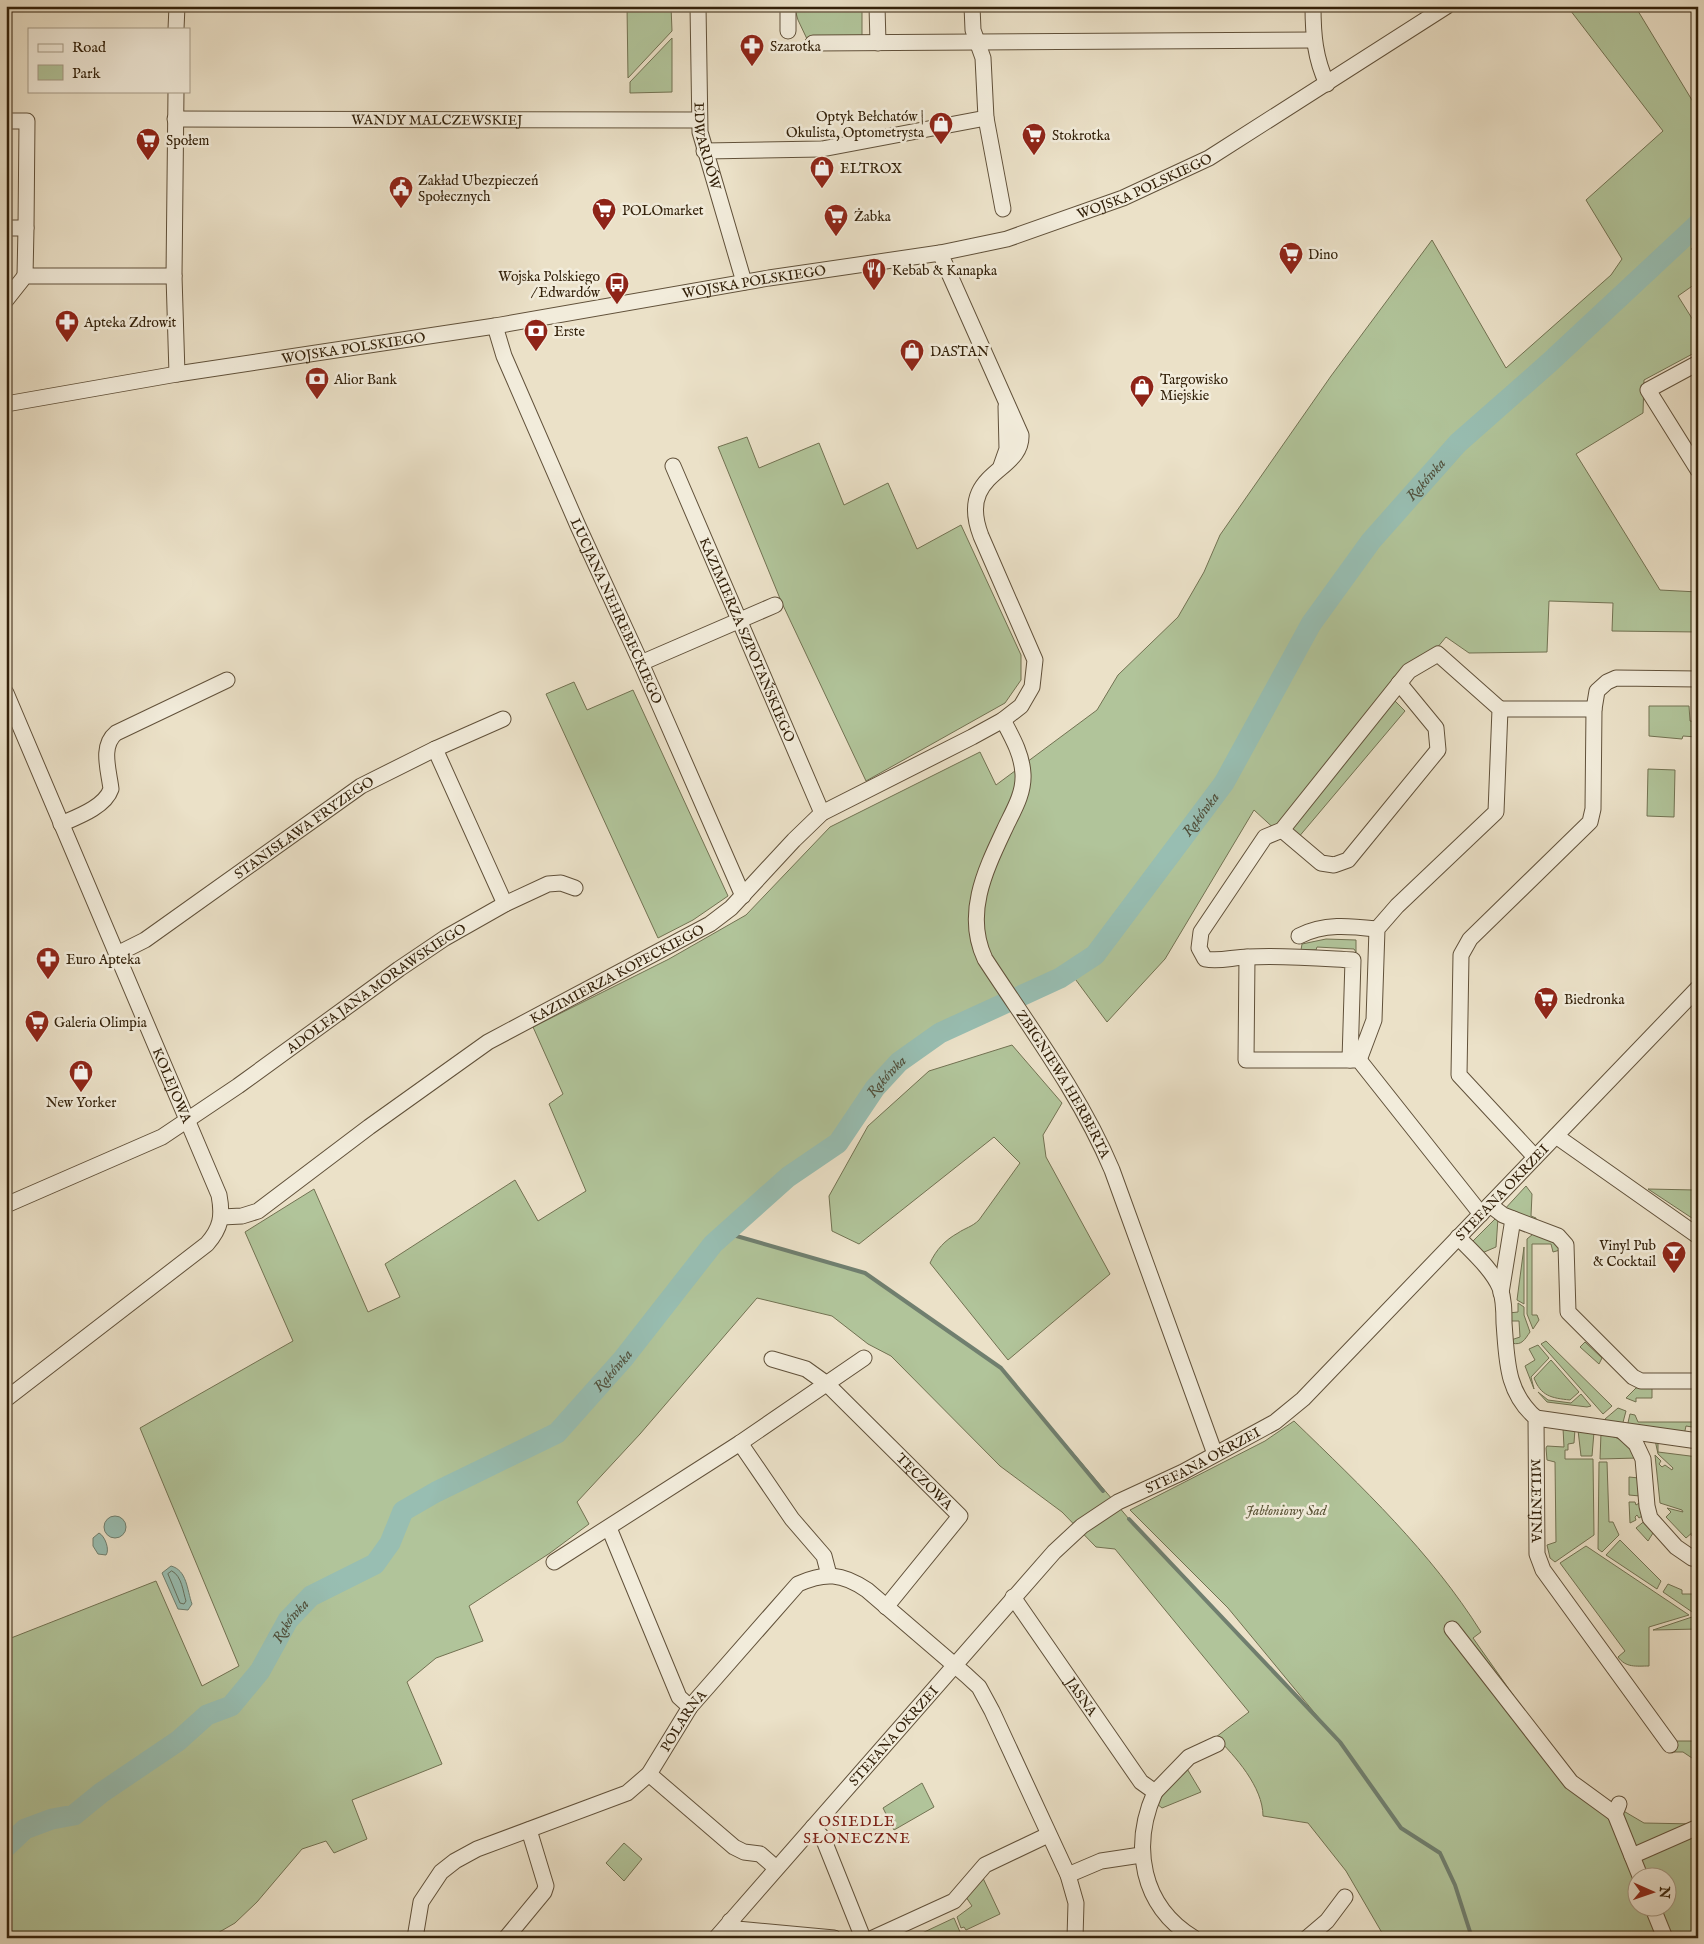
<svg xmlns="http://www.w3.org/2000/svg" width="1704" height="1944" viewBox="0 0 1704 1944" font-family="'IM FELL English',serif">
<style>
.green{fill:#b1c49a;stroke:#727252;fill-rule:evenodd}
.water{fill:#98beb2;stroke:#707f6f}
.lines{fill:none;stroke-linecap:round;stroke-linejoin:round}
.shore{stroke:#66705e;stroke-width:1}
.stream{stroke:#707f6f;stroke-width:4}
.river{stroke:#98beb2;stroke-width:21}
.minor-casing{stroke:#61513a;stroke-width:17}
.minor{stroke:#f2ecdb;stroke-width:15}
.labels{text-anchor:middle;stroke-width:5;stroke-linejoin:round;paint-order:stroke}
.poi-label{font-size:14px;fill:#33210a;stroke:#f2ecdb;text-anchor:start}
.street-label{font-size:14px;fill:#33210a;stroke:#f2ecdb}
.park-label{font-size:14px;font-style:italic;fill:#595235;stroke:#f2ecdb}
.water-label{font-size:15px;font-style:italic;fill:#51503c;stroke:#f2ecdb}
.neighbourhood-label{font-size:15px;letter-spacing:1px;fill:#7a1f14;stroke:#f2ecdb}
</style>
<rect width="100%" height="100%" fill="#ebe1c8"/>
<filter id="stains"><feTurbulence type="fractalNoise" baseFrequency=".004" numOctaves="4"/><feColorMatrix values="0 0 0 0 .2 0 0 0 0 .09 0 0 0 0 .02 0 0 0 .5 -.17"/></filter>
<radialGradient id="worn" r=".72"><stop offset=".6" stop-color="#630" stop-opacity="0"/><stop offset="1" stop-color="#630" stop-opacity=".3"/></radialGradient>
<g class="green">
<polygon points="627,6 671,6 672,31 628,78"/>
<polygon points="794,6 862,6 862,39 807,39 798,20"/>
<path d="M1567 6H1635L1698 110V242L1691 249 1698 255V282L1678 296 1698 328V351L1644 380 1643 413 1576 454 1660 590 1698 592V632L1612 631 1613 603 1549 601 1547 652 1469 653 1446 637 1394 700 1405 711 1292 845 1254 810 1165 959 1107 1022 1070 972 940 1033 899 1062 875 1088 838 1143 788 1177 726 1233 865 1273 1001 1368 1129 1519 1332 1734 1228 1608 1130 1510 1265 1441 1294 1421C1362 1487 1431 1552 1481 1632L1473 1638 1568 1773 1598 1796 1644 1823 1695 1824 1698 1938H1385L1346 1871 1308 1823 1263 1816C1263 1787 1235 1756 1216 1737L1249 1712 1115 1549 1096 1547 1062 1512 1000 1466 891 1356 868 1344 832 1316 757 1298 640 1434 577 1502 589 1524 550 1553 469 1606 483 1641 436 1658 407 1682 442 1764 352 1800 367 1839 334 1853 326 1841 302 1849 257 1902 235 1923 209 1938H6V1640L156 1581 202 1686 239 1666 140 1428 293 1341 245 1232 314 1189 368 1312 400 1297 385 1264 515 1180 538 1221 586 1191 549 1104 563 1094 533 1027 669 959 746 915 830 827 980 752 996 785 1097 710 1118 675 1178 617 1204 572 1220 535 1331 376 1432 240 1506 368 1611 275 1622 259 1586 200 1663 131ZM1636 1876H1666V1906H1636Z"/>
<polygon points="672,38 672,92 630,93 630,82"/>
<polygon points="747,437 759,468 819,443 844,505 888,483 917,549 961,525 1021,655 1021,680 1005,703 866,781 781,601 718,447"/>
<polygon points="574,682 587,710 633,690 728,896 693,920 658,938 546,694"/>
<polygon points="1649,706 1689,706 1690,721 1697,722 1696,737 1683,736 1682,739 1649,736"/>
<polygon points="1648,769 1675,770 1674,817 1647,816"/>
<polygon points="1326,939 1356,940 1356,952 1354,949 1317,947 1316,950 1301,950 1302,944"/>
<path d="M1012 1045 1062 1103 1043 1135 1046 1157 1110 1274 1008 1360 930 1263C936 1250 945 1240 958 1233 965 1228 972 1227 979 1220L1020 1163 994 1137 859 1244 832 1231 829 1196 868 1126 929 1071Z"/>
<polygon points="1526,1186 1532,1194 1531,1216 1536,1218 1536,1223 1503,1211"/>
<polygon points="1648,1189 1695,1190 1698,1222"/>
<polygon points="1496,1218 1498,1218 1496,1247 1482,1253 1473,1241"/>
<polygon points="1533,1234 1557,1243 1560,1250 1553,1252 1551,1244 1532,1244 1532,1315 1537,1315 1539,1320 1533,1329 1527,1314 1527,1239"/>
<polygon points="1524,1247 1524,1304 1517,1300"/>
<path d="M1518 1303 1524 1307V1315L1530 1332C1525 1339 1522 1346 1512 1343L1511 1340 1520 1337 1519 1321H1510L1509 1313 1518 1312Z"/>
<polygon points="1546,1341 1612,1406 1603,1414 1541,1344"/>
<polygon points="1585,1342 1602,1358 1599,1364 1580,1347"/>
<polygon points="1538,1345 1549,1358 1531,1377 1534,1389 1525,1366 1535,1360 1529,1349"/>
<path d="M1551 1360 1579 1392 1570 1400C1551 1398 1541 1396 1534 1378Z"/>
<polygon points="1652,1387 1652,1398 1636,1398 1636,1402 1626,1398 1636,1388"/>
<polygon points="1538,1392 1548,1400 1571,1403 1581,1394 1591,1406 1587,1407 1547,1402"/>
<polygon points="1618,1408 1626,1411 1622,1426 1606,1422 1605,1419"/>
<polygon points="1630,1414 1635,1415 1638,1422 1698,1422 1698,1428 1686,1426 1684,1435 1627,1427"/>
<polygon points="1563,1428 1575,1429 1574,1443 1568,1444 1568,1450 1565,1450 1565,1459 1593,1459 1594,1535 1555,1562 1550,1558 1547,1545 1556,1542 1555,1462 1547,1460 1546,1448 1547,1446 1564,1447"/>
<polygon points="1578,1430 1594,1432 1592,1456 1581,1456"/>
<path d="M1601 1433C1620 1438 1627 1441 1638 1458L1600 1459Z"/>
<polygon points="1655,1440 1658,1442 1658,1452 1698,1457 1698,1546 1695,1545 1697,1541 1691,1535 1693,1532 1686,1538 1666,1517 1671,1512 1667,1508 1683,1512 1682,1510 1660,1503 1655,1455 1661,1461 1659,1464 1662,1467 1665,1465 1672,1470 1673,1468 1658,1454"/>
<polygon points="1599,1462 1607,1462 1609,1522 1613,1522 1619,1535 1602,1552 1598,1549"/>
<polygon points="1629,1477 1639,1478 1640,1496 1629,1495"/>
<polygon points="1629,1502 1635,1502 1636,1505 1641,1502 1644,1515 1639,1518 1637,1515 1635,1517 1636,1520 1630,1523"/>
<polygon points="1647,1519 1653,1533 1648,1541 1636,1528"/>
<polygon points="1620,1540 1661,1581 1657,1589 1606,1555"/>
<path d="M1586 1546 1689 1615 1649 1627V1666C1636 1666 1626 1668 1618 1657L1625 1651 1560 1563Z"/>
<polygon points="1668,1584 1682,1590 1682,1594 1698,1594 1698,1616 1663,1592"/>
<polygon points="1692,1617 1698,1621 1698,1629 1653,1630"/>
<polygon points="1675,1741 1698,1741 1698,1762 1683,1752 1674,1752 1671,1746"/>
<polygon points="1186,1767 1201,1792 1162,1808 1157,1804 1166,1789"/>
<polygon points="922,1783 934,1807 894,1830 883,1808"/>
<polygon points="624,1843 642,1859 624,1881 606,1863"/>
<polygon points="982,1876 1000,1914 966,1930 964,1927 961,1928 957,1917 972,1906 966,1897"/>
<polygon points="954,1918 960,1932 949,1938 921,1938 920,1934"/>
</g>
<g class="water">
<circle cx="115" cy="1527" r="11"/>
<path d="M99 1533C105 1536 110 1550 106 1555L98 1554 93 1546V1538Z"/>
<path d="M171 1566C187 1570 187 1590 192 1604L188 1610 178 1609 162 1573Z"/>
</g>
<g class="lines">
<path class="shore" d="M172 1571C182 1576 183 1592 186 1601L184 1604 180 1603 168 1574Z"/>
<g class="stream">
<polyline points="726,1233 865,1273 1001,1368 1103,1491"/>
<polyline points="1129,1519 1340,1742 1401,1828 1440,1853 1455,1885 1472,1938"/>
</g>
<path class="river" id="s1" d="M6 1847 25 1829 52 1819 74 1815 101 1793 178 1741 207 1715 231 1706 260 1671 288 1620 311 1596 375 1564 390 1543 403 1511 436 1492 557 1433 623 1359 713 1244 788 1177 838 1143 875 1088 899 1062 940 1033 1060 978 1095 955 1224 783 1311 624 1371 541 1458 443 1550 362 1698 224"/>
<defs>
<g id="minor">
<path id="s2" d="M698 6 700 132 744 282"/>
<polyline points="877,6 878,43"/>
<path d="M1313 6C1313 35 1315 58 1327 84"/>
<polyline points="176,29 177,6"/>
<polyline points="788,31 788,6"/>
<polyline points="813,43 1313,40"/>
<polyline points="176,91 174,276 177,374"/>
<polyline points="986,118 1003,209"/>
<path id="s3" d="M175 119 698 120"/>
<polyline points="6,121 27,121 26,228"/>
<polyline points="704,151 822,149 986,118 983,58 973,30 972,6"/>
<polyline points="6,228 26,228 25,276"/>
<polyline points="6,300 25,276 174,276"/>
<path id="s4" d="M495 326 504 356 578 526 641 663 743 896"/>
<polyline points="1698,363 1648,390 1698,470"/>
<path id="s5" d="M6 404 177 374 495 326 769 278 940 253 1007 239 1123 198 1209 158 1447 6"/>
<path id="s6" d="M673 466 822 813"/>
<polyline points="1001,466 1007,449 1006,406"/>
<polyline points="641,663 775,605"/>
<path id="s7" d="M6 693 219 1195C223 1216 221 1228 207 1244L6 1399"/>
<polyline points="1500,709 1594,709 1593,809 1590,822 1470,939 1461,955 1459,1075 1535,1157"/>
<polyline points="1594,709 1597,691 1607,682 1616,678 1698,679"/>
<path id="s8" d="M1003 720C1012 737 1022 754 1023 774 1024 792 1015 808 1007 824 987 867 963 912 985 959 1030 1028 1080 1094 1112 1170L1215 1454"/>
<polyline points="435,749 505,904"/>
<path d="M61 824C77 817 105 807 111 789 109 771 100 746 116 733L227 680"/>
<polyline points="1282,830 1321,863 1334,865 1348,860 1438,750 1436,728 1399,683"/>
<path d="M1299 936C1324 923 1350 926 1377 929"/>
<path id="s9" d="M117 954 145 940 361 786 435 749 503 719"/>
<polyline points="1247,957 1246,1060 1359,1060 1481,1214"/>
<path d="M1350 1060 1353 960C1318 958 1283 955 1248 957 1233 957 1220 962 1205 959L1199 948 1201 932 1265 837 1282 830 1409 671 1438 654 1500 709 1496 812 1397 906 1377 929 1374 1020 1359 1060"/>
<polyline points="1556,1136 1698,1236"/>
<path id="s10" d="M6 1205 162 1137 238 1086 399 969 445 938 505 904 548 884 561 883 575 888"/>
<polyline points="1490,1205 1503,1215 1558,1236 1566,1245 1568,1312 1633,1377 1641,1381 1698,1381"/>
<path id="s11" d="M222 1217 242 1216 258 1211 369 1127 488 1042 710 924 731 908 794 840 822 813 972 737 1003 720 1021 706 1032 687 1035 660 981 536C956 471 1023 473 1021 435L940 253"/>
<path id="s12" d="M1458 1237C1472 1252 1492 1269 1500 1288 1504 1299 1504 1311 1504 1323 1507 1360 1506 1392 1536 1418L1537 1554 1543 1570 1670 1745"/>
<polyline points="1501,1293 1513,1219"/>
<path id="s13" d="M772 1359 806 1369 827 1384 960 1516 886 1607"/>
<polyline points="1536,1418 1698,1441"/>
<polyline points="1623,1432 1636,1444 1643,1459 1647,1506 1650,1518 1676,1547 1692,1558 1698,1559"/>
<polyline points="740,1443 792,1519 824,1556 829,1575"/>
<polyline points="609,1528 679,1697 690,1707"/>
<polyline points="554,1562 740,1443 864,1358"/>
<path id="s14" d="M1013 1597 1141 1782 1155 1792C1131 1846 1141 1906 1194 1938"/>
<polyline points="1452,1629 1571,1782 1615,1814"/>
<polyline points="649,1774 734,1847 744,1852 760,1854 776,1868"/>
<polyline points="1155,1792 1189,1757 1217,1744"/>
<polyline points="1619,1804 1615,1814 1640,1876"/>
<polyline points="813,1827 823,1838 863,1938"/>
<polyline points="1632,1856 1698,1827"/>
<polyline points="1068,1875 1101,1861 1141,1855"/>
<polyline points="1652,1906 1665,1938"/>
<polyline points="730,1921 737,1929 834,1938"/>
<path id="s15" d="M415 1938 421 1902 441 1872 455 1861 477 1849 627 1793 649 1774 690 1707 798 1584C825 1572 842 1573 867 1590L966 1675 979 1687 992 1711 1068 1875 1076 1903 1075 1938"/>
<polyline points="506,1938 544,1892 546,1886 529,1830"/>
<path id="s16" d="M716 1938 1054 1552 1082 1526 1118 1502 1183 1472 1275 1422 1303 1399 1698 988"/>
<polyline points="873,1938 954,1901 985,1865 1048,1835"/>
<polyline points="1307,1938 1327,1921 1345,1897"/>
</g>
</defs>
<use href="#minor" class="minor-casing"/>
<use href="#minor" class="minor"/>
</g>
<defs>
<symbol id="pharmacy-pin" viewBox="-11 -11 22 30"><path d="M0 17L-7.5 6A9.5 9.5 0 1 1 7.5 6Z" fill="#8f2418" stroke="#f2ecdb"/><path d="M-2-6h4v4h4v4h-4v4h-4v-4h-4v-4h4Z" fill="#fff"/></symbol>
<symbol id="shop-pin" viewBox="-11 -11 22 30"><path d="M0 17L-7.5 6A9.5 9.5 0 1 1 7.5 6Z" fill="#8f2418" stroke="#f2ecdb"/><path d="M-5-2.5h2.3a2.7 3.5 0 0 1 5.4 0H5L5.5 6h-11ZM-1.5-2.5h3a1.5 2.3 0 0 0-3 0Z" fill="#fff"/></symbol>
<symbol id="supermarket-pin" viewBox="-11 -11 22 30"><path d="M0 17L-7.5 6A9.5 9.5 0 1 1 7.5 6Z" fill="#8f2418" stroke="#f2ecdb"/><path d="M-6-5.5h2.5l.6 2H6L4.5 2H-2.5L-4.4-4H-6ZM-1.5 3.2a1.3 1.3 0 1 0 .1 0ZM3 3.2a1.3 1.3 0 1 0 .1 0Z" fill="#fff"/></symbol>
<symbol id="civic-pin" viewBox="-11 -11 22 30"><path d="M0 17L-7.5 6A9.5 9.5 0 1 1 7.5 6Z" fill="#8f2418" stroke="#f2ecdb"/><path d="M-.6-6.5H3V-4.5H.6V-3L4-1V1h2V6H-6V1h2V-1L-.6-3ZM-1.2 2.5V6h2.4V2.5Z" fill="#fff"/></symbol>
<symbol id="restaurant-pin" viewBox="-11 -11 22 30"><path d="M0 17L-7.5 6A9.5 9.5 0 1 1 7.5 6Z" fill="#8f2418" stroke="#f2ecdb"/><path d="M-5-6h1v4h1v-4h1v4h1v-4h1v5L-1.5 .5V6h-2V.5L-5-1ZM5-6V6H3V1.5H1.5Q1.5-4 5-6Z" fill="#fff"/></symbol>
<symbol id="bus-pin" viewBox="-11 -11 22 30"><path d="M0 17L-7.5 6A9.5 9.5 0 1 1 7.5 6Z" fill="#8f2418" stroke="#f2ecdb"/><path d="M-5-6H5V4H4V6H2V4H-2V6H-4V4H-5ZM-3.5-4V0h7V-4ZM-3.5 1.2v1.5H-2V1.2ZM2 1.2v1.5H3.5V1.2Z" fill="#fff"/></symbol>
<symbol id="bank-pin" viewBox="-11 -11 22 30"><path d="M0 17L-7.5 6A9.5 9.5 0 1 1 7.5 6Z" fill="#8f2418" stroke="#f2ecdb"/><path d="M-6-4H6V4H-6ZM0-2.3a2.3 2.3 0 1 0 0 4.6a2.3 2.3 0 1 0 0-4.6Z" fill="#fff"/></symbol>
<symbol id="bar-pin" viewBox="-11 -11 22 30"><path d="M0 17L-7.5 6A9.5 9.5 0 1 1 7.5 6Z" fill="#8f2418" stroke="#f2ecdb"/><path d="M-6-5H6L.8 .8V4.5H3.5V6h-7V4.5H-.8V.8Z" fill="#fff"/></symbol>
</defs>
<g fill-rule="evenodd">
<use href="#pharmacy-pin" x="738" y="32" width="28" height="38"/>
<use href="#shop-pin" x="927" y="110" width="28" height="38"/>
<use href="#supermarket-pin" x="1020" y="121" width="28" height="38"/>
<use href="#supermarket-pin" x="134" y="126" width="28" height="38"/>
<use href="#shop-pin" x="808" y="154" width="28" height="38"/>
<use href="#civic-pin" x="387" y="174" width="28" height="38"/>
<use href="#supermarket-pin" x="590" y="196" width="28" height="38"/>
<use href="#supermarket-pin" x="822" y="202" width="28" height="38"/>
<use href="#supermarket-pin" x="1277" y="240" width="28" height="38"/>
<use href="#restaurant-pin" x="860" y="256" width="28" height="38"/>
<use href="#bus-pin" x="603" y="270" width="28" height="38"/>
<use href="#pharmacy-pin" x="53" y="308" width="28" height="38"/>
<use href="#bank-pin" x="522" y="317" width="28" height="38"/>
<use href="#shop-pin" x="898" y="337" width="28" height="38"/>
<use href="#bank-pin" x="303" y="365" width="28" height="38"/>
<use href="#shop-pin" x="1128" y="373" width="28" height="38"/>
<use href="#pharmacy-pin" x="34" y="945" width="28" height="38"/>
<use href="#supermarket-pin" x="1532" y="985" width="28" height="38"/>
<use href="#supermarket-pin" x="23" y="1008" width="28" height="38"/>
<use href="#shop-pin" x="67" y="1058" width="28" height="38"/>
<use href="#bar-pin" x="1660" y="1239" width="28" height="38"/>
</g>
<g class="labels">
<g class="poi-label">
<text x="770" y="51">Szarotka</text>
<text x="924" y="121" text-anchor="end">Optyk Bełchatów |<tspan x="924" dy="16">Okulista, Optometrysta</tspan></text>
<text x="1052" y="140">Stokrotka</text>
<text x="166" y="145">Społem</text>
<text x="840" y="173">ELTROX</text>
<text x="418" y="185">Zakład Ubezpieczeń<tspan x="418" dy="16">Społecznych</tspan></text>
<text x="622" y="215">POLOmarket</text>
<text x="854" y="221">Żabka</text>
<text x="1308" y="259">Dino</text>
<text x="892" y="275">Kebab &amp; Kanapka</text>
<text x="600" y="281" text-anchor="end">Wojska Polskiego<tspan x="600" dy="16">/ Edwardów</tspan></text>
<text x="84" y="327">Apteka Zdrowit</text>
<text x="554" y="336">Erste</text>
<text x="930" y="356">DASTAN</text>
<text x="334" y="384">Alior Bank</text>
<text x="1160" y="384">Targowisko<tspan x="1160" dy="16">Miejskie</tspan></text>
<text x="66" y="964">Euro Apteka</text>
<text x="1564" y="1004">Biedronka</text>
<text x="54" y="1027">Galeria Olimpia</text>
<text x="81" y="1107" text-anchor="middle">New Yorker</text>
<text x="1656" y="1250" text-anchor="end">Vinyl Pub<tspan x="1656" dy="16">&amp; Cocktail</tspan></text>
</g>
<g class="street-label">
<text dy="5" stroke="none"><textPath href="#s3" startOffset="262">WANDY MALCZEWSKIEJ</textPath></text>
<text dy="5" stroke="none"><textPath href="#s2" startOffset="141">EDWARDÓW</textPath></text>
<text dy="5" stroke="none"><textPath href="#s5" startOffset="1162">WOJSKA POLSKIEGO</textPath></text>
<text dy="5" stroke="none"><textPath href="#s5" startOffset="758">WOJSKA POLSKIEGO</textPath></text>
<text dy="5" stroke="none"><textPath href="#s5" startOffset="352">WOJSKA POLSKIEGO</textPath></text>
<text dy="5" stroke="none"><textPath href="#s4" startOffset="310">LUCJANA NEHREBECKIEGO</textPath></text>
<text dy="5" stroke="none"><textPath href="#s6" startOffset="189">KAZIMIERZA SZPOTAŃSKIEGO</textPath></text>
<text dy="5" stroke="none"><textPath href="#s9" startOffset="226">STANISŁAWA FRYZEGO</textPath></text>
<text dy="5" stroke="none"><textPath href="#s11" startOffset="468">KAZIMIERZA KOPECKIEGO</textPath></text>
<text dy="5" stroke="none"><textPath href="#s10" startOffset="431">ADOLFA JANA MORAWSKIEGO</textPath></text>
<text dy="5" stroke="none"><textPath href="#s8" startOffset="401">ZBIGNIEWA HERBERTA</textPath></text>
<text dy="5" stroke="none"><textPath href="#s7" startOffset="426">KOLEJOWA</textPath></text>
<text dy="5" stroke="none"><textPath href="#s16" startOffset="1094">STEFANA OKRZEI</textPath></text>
<text dy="5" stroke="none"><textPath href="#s16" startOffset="689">STEFANA OKRZEI</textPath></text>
<text dy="5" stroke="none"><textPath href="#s13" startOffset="199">TĘCZOWA</textPath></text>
<text dy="5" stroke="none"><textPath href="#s12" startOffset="288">MILENIJNA</textPath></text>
<text dy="5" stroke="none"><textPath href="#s14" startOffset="121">JASNA</textPath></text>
<text dy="5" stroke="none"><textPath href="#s15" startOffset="368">POLARNA</textPath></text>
<text dy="5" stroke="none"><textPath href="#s16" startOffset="269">STEFANA OKRZEI</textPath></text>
</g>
<g class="park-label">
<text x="1286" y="1515">Jabłoniowy Sad</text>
</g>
<g class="water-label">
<text dy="5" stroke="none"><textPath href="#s1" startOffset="2024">Rakówka</textPath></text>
<text dy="5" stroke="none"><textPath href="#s1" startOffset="1619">Rakówka</textPath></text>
<text dy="5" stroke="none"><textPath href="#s1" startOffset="1200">Rakówka</textPath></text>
<text dy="5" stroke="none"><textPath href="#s1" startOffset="795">Rakówka</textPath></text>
<text dy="5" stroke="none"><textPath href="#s1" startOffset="374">Rakówka</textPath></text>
</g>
<g class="neighbourhood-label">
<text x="857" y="1826">OSIEDLE<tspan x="857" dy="17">SŁONECZNE</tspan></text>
</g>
</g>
<rect width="1704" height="1944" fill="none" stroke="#ebe1c8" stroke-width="25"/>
<rect x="8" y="8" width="1689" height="1929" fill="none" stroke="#33210a" stroke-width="2.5"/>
<rect x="12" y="12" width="1679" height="1919" fill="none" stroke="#33210a"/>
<rect x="28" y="28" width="162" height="65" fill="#f2ecdb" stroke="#a69b87"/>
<rect x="38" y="44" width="25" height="8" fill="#f2ecdb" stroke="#a69b87"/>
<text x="72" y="52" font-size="15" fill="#33210a">Road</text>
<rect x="38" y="65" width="25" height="15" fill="#b1c49a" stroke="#a69b87"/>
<text x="72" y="78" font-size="15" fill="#33210a">Park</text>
<g transform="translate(1652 1892) rotate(92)"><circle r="24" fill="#f2ecdb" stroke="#a69b87"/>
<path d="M0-4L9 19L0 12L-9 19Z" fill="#8f2418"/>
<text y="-8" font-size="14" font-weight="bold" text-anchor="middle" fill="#33210a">N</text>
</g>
<rect width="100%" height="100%" filter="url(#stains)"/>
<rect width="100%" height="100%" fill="url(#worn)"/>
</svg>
